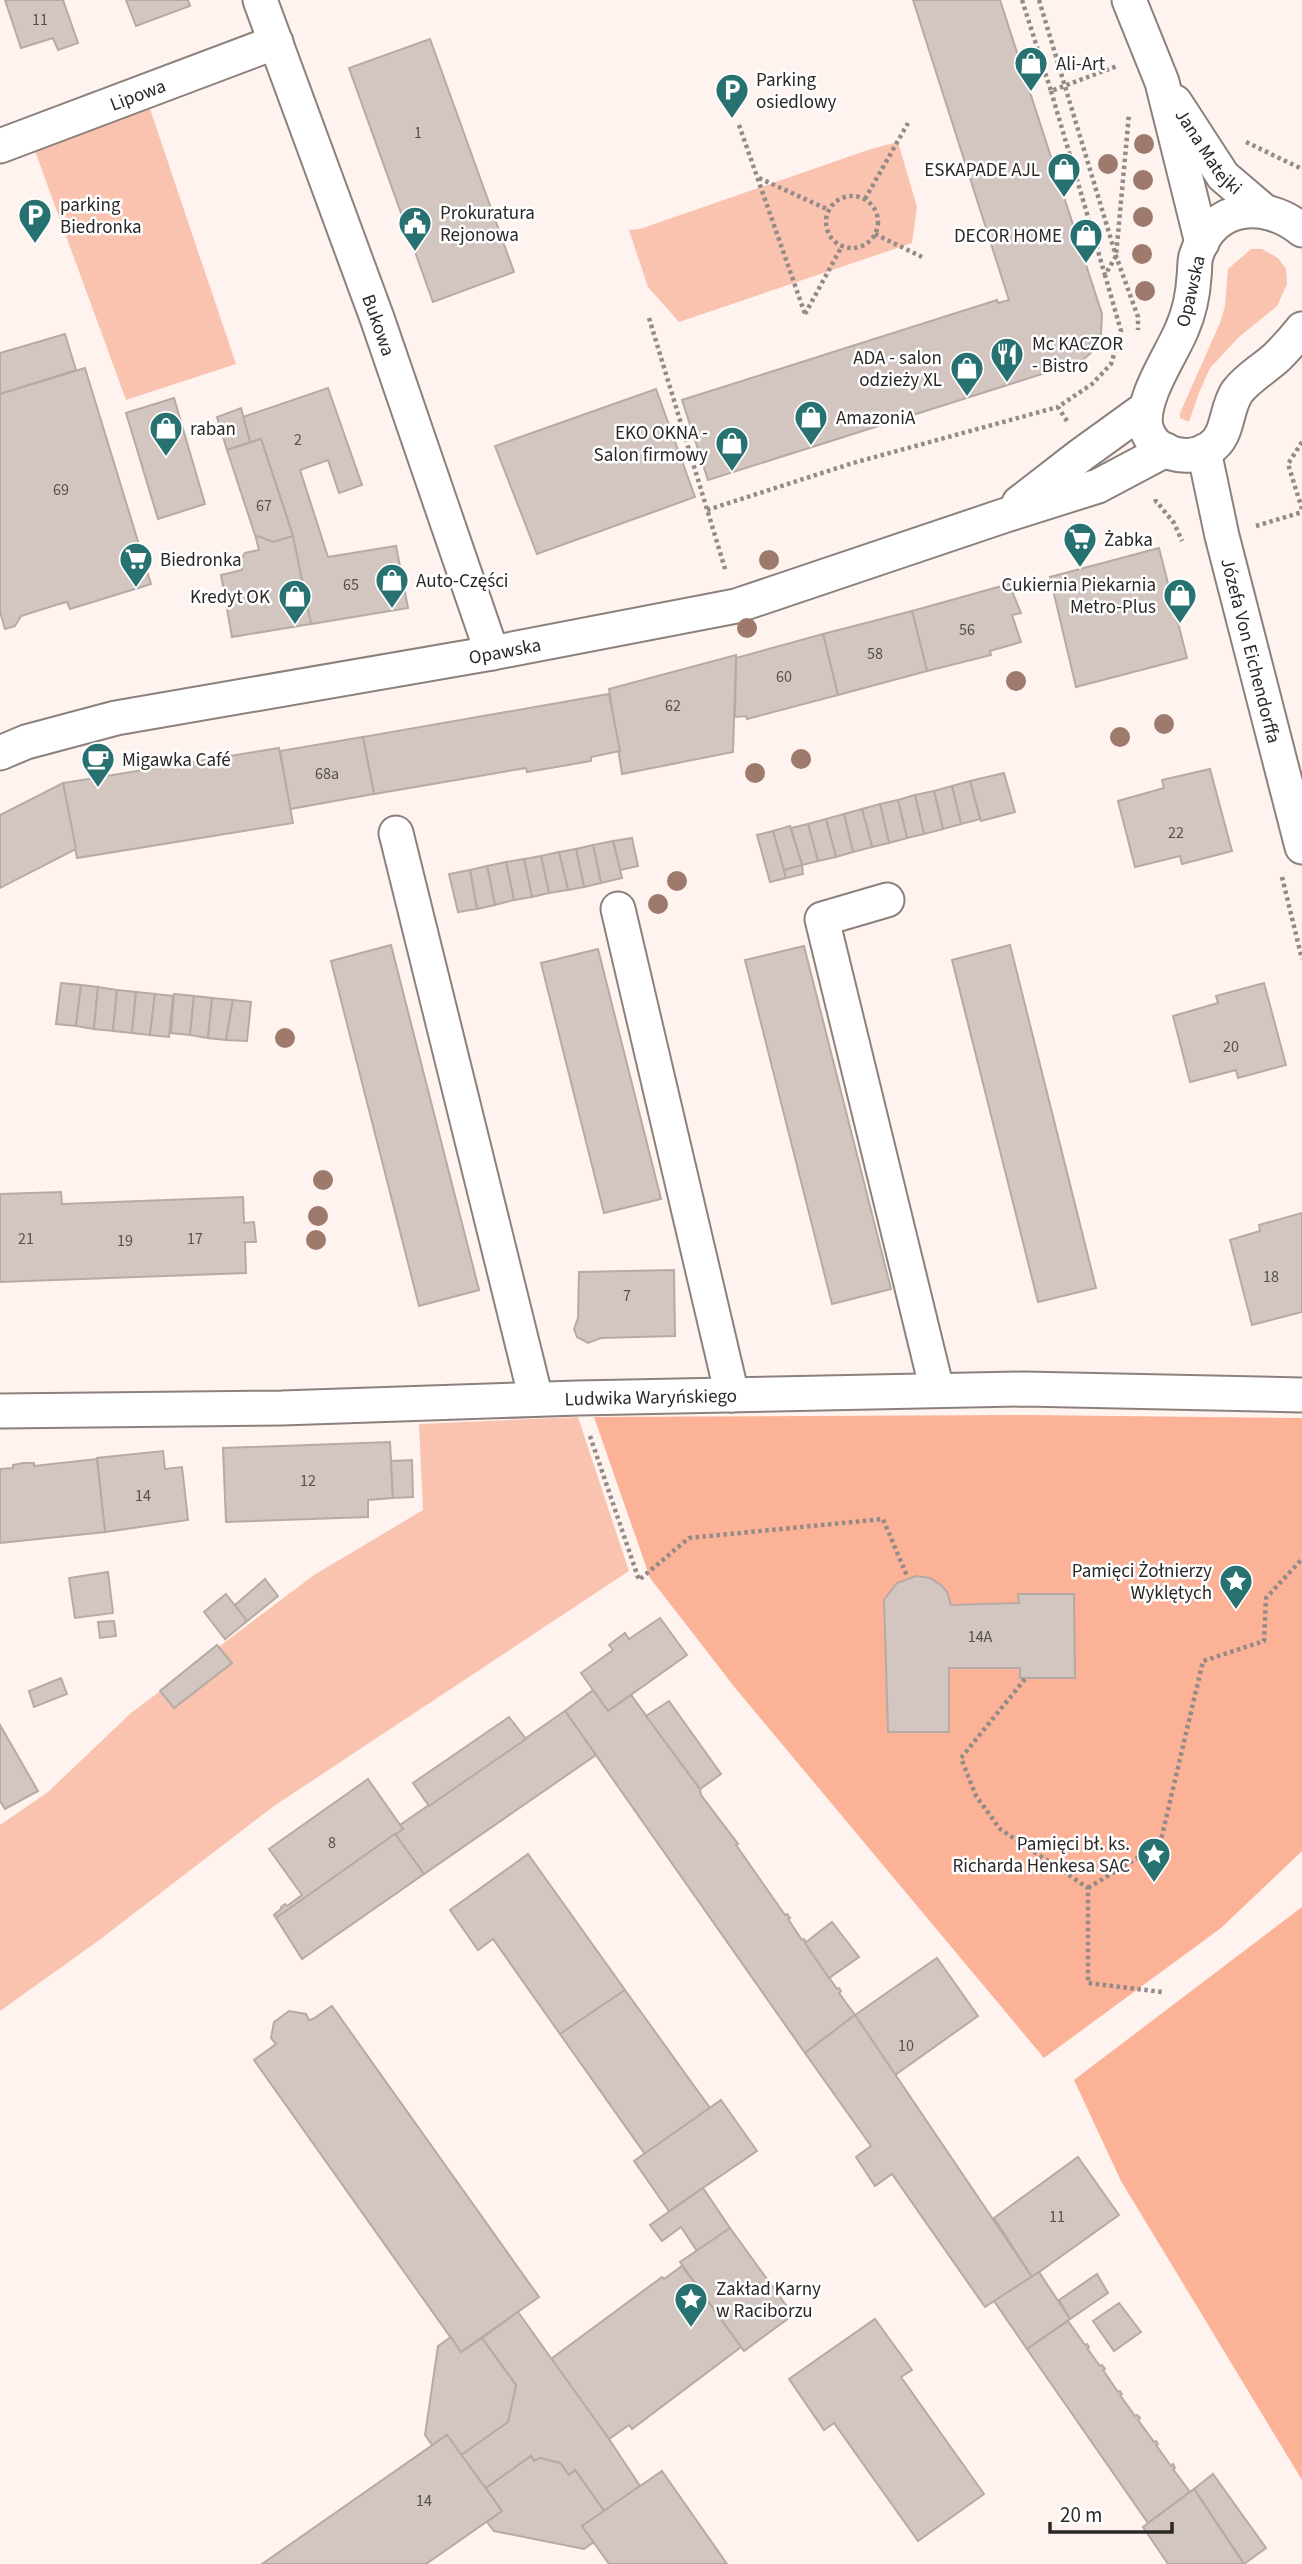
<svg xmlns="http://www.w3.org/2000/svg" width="1302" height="2564" viewBox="0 0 1302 2564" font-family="'Source Sans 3',sans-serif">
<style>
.green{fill:#fac3af}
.forest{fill:#fcb296}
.building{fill:#d3c6c1;stroke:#b6aaa5;stroke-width:2}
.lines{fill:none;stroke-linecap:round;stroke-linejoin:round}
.minor-casing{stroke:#8c807c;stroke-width:37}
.path{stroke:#938b88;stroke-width:4.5;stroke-dasharray:3.5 3.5;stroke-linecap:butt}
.minor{stroke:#fff;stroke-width:33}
.tree{fill:#9d7a6c}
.labels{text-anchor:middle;stroke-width:5;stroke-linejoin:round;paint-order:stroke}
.number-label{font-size:16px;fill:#56504d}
.poi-label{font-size:19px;fill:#2c2826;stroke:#fff;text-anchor:start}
.street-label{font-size:19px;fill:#2c2826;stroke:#fff}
</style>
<rect width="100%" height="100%" fill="#fef3ef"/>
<g class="green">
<polygon points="150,109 236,364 126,400 35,151"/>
<polygon points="898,142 917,207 912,243 679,322 648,287 629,230 640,229 871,149"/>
<polygon points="1251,249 1262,249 1278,258 1286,269 1287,284 1277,306 1239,337 1210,368 1198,395 1189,422 1180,418 1180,413 1220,323 1225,306 1228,269"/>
<polygon points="578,1417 629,1571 274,1806 98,1941 0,2011 0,1825 48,1792 131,1713 314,1575 423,1510 419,1424"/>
</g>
<g class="forest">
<polygon points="1027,1415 1302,1418 1302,1851 1221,1928 1044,2058 736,1689 650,1578 594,1417"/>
<polygon points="1302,1907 1302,2480 1121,2181 1074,2080"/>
</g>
<g class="building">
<polygon points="5,0 63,0 78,43 58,50 53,38 21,48"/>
<polygon points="126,0 188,0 190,6 136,26"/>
<polygon points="1000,0 1102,314 1101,334 1094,336 1091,340 1089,345 1092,350 1091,353 1080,362 708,480 682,400 997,300 998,303 1009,300 913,0"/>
<polygon points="430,39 514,272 433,302 349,68"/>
<polygon points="65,334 76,370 0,394 0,353"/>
<polygon points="85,368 151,584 70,609 67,602 59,604 21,616 15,626 5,629 0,612 0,394"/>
<polygon points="328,388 362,485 339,493 328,460 300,470 328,557 396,546 408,608 311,624 292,533 261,439 250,442 243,417"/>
<polygon points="656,389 695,497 537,554 495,446"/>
<polygon points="174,398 205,504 158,519 126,413"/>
<polygon points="241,408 250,442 227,450 217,417"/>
<polygon points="261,439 293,536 273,542 256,538 227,450"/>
<polygon points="258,536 273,542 293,536 311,624 232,637 221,575 242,570 241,560 245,553 259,550 256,538"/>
<polygon points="1159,548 1187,658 1076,687 1050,577"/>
<polygon points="1009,584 1021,613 1012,615 1021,642 990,651 991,655 927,671 912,611"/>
<polygon points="912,611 927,671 838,695 823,634"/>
<polygon points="823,634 838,695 747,719 746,716 735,717 736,658"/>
<polygon points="736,655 733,752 622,774 609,689"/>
<polygon points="609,694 620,751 591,757 591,761 527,772 526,768 374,794 363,737"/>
<polygon points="363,737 374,794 290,809 280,751"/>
<polygon points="279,748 293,823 77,858 63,783"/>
<polygon points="1210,769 1232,851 1182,864 1180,856 1135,867 1118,801 1164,788 1162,780"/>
<polygon points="1004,773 1015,812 981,821 970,781"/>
<polygon points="970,781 980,819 961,824 952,786"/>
<polygon points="63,783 76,849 0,888 0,815"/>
<polygon points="952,786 961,824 943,829 934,791"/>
<polygon points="934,791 943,829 924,834 915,795"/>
<polygon points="915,795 924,834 907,838 898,800"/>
<polygon points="898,800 907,838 889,843 880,804"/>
<polygon points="880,804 889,843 872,847 862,809"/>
<polygon points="862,809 872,847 853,852 844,814"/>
<polygon points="844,814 853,852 836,857 826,819"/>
<polygon points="826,819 836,857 818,861 808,824"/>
<polygon points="808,824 818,861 802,865 791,828"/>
<polygon points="790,826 802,865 784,870 773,831"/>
<polygon points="773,831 786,878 770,882 757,835"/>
<polygon points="632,838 638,866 620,870 613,841"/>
<polygon points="613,841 622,878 601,883 593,845"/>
<polygon points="593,845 601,883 584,887 576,849"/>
<polygon points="576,849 584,887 568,890 559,852"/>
<polygon points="559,852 568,890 549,893 541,856"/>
<polygon points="541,856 549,893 532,897 524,859"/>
<polygon points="524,859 532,897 514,900 506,862"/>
<polygon points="506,862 514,900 495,905 487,866"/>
<polygon points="802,865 803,874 786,878 784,870"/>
<polygon points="487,866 495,905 477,909 470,870"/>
<polygon points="470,870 477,909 458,912 449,874"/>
<polygon points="391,945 479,1290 419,1306 331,961"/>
<polygon points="1010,945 1096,1288 1038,1302 952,960"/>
<polygon points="804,946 891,1289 832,1304 745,960"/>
<polygon points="598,949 661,1199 604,1213 541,963"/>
<polygon points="61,983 81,985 76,1026 56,1024"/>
<polygon points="1264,983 1286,1065 1238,1078 1236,1070 1190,1082 1173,1016 1218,1003 1216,996"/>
<polygon points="81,985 98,987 94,1029 76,1026"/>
<polygon points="98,987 117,990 113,1031 94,1029"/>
<polygon points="117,990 136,992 132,1033 113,1031"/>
<polygon points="136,992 155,994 150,1035 132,1033"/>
<polygon points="155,994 173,996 169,1037 150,1035"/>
<polygon points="174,994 194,996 190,1035 171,1033"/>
<polygon points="194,996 212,998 208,1038 190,1035"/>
<polygon points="212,998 233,1000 226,1040 208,1038"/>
<polygon points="233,1000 251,1002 247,1041 226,1040"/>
<polygon points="61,1192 62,1204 243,1197 244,1223 254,1222 256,1242 245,1242 246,1273 0,1282 0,1194"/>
<polygon points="1302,1213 1302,1312 1252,1325 1230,1240 1260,1231 1259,1225"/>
<polygon points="674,1270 675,1336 601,1338 588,1343 577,1337 574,1329 578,1318 579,1272"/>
<polygon points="390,1442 393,1498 368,1500 368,1517 226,1522 223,1448"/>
<polygon points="163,1451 165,1469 182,1467 188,1520 105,1532 97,1458"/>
<polygon points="97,1459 105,1532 0,1543 0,1469 13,1468 13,1465 23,1463 34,1463 34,1466"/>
<polygon points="412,1460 413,1497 393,1498 391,1461"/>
<polygon points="108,1572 113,1613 75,1618 69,1578"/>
<polygon points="916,1576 930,1578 941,1585 947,1592 951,1605 1019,1603 1018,1594 1074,1594 1075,1678 1020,1678 1020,1668 949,1668 949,1732 888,1732 884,1600 897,1583"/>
<polygon points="265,1579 278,1596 247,1621 235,1605"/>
<polygon points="226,1594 247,1621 225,1639 204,1612"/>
<polygon points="660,1618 687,1655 608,1711 581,1673 613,1650 609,1645 625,1633 629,1639"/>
<polygon points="114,1621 116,1636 100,1638 98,1622"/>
<polygon points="217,1645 232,1663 174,1708 160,1691"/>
<polygon points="61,1678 67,1694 34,1707 29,1691"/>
<polygon points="593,1690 608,1711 631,1695 700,1789 701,1795 738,1844 736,1845 785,1915 787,1914 790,1918 788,1919 802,1940 804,1939 806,1942 805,1943 837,1989 839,1988 841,1991 839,1993 855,2015 805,2053 565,1711"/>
<polygon points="669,1701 721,1774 700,1789 646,1716"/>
<polygon points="565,1711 596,1755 424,1874 395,1834 403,1829 400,1825"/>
<polygon points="509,1717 526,1739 429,1806 413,1783"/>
<polygon points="0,1725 38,1791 5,1809 0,1801"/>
<polygon points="368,1779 403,1829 276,1918 274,1915 282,1908 281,1907 285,1904 287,1906 302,1895 269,1849"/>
<polygon points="395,1834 424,1874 302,1959 276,1918"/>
<polygon points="528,1854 625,1990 560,2034 493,1939 478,1950 450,1910"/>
<polygon points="832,1922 859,1957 829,1978 805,1943"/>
<polygon points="937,1958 978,2016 895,2075 855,2015"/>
<polygon points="625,1990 710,2108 645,2154 560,2034"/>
<polygon points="332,2006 539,2297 461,2352 254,2060 276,2044 271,2038 274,2022 289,2011 306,2014 309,2020 313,2019"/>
<polygon points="855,2015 1032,2277 985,2307 892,2174 875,2186 856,2157 871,2146 805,2053"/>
<polygon points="721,2100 757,2151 669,2211 634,2161"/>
<polygon points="1078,2157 1119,2215 1032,2277 994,2218"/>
<polygon points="703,2188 730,2228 697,2251 681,2227 662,2241 650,2225"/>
<polygon points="730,2228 793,2315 744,2351 680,2262"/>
<polygon points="682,2266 741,2347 632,2429 629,2425 609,2439 551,2359 662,2277 664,2279"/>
<polygon points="1039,2272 1070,2319 1027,2349 994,2301"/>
<polygon points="1097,2274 1108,2293 1070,2319 1059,2300"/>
<polygon points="1119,2303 1141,2332 1114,2351 1093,2321"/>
<polygon points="518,2312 609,2439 640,2486 604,2511 575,2470 569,2475 560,2463 540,2458 534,2461 531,2456 486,2488 461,2455 508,2422 516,2385 482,2338"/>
<polygon points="875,2319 912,2370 901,2377 984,2494 918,2541 834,2423 824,2430 789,2379"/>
<polygon points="1068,2321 1085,2345 1087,2344 1089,2347 1087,2348 1100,2366 1102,2365 1105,2369 1103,2370 1118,2392 1120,2391 1122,2394 1120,2395 1135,2416 1137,2415 1140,2418 1138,2420 1154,2442 1156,2441 1158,2444 1156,2445 1171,2466 1173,2464 1175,2468 1173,2469 1190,2492 1148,2523 1027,2349"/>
<polygon points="451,2337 461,2352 482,2338 516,2385 508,2422 461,2455 447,2435 432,2445 425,2435 438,2346"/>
<polygon points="447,2435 502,2511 426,2564 262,2564"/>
<polygon points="531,2456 534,2461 540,2458 560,2463 569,2475 575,2470 604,2511 582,2526 594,2542 584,2549 494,2531 487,2522 502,2511 486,2488"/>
<polygon points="662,2471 727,2564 609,2564 582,2526"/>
<polygon points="1213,2474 1266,2548 1244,2564 1194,2489"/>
<polygon points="1194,2489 1244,2564 1168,2564 1143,2527"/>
</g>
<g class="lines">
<defs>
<g id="minor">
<path id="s1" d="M260 0 377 318 492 653"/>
<polyline points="1129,0 1162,82 1202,243"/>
<path id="s2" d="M1175 102 1223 176 1264 211"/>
<path id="s3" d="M0 146 276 42"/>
<path d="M1302 230C1264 199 1212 204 1196 256 1194 263 1195 270 1194 277 1193 294 1189 313 1182 329 1172 354 1140 399 1146 427 1152 454 1188 463 1210 448 1229 436 1225 410 1237 392 1247 378 1264 369 1277 357 1286 348 1294 339 1302 329"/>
<path id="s4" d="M1204 451 1222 536 1302 847"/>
<polyline points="1019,503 1081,455 1146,408"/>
<path id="s5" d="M0 753 26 742 116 718 492 653 736 606 1003 516 1098 486 1166 450"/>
<polyline points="396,833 536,1399"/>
<polyline points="887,900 822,919 937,1390"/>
<polyline points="618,909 732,1395"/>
<path id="s6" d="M0 1411 282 1408 578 1398 1024 1389 1302 1395"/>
</g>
</defs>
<use href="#minor" class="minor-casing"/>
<g class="path">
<polyline points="1022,0 1051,91 1117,66"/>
<polyline points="1039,0 1116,256 1138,317 1138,330"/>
<polyline points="1051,91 1105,275 1116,256 1129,114"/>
<polyline points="739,125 805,314"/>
<polyline points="1246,142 1302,169"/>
<polyline points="759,178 829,210"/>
<circle cx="852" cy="222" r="26"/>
<polyline points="865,199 908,123"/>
<polyline points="875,234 922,257"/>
<polyline points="805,314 842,246"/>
<polyline points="649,318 726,572"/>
<polyline points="1067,421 1058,407 1092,384 1111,364 1121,331 1105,275"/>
<polyline points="1302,442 1288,464 1302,509"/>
<polyline points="1154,502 1156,501 1174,523 1182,541"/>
<polyline points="707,510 853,463 1058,407"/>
<polyline points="1256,526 1302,512"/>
<polyline points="1282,877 1302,959"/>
<polyline points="590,1436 639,1580 689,1538 883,1519 907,1576"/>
<polyline points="1025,1679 961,1758 976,1796 1000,1829 1088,1888 1088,1983 1162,1992"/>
<polyline points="1088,1888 1160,1844 1203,1661 1264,1641 1266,1598 1302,1559"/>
</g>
<use href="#minor" class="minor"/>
</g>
<g class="tree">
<circle cx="1144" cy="144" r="10"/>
<circle cx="1108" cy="164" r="10"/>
<circle cx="1143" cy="180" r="10"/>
<circle cx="1143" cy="217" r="10"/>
<circle cx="1142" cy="254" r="10"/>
<circle cx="1145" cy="291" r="10"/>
<circle cx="769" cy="560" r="10"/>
<circle cx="747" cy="628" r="10"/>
<circle cx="1016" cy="681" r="10"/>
<circle cx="1164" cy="724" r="10"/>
<circle cx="1120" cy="737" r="10"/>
<circle cx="801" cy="759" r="10"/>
<circle cx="755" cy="773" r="10"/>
<circle cx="677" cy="881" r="10"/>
<circle cx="658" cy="904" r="10"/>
<circle cx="285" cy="1038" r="10"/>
<circle cx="323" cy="1180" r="10"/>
<circle cx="318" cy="1216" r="10"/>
<circle cx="316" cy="1240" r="10"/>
</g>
<defs>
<symbol id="shop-pin" viewBox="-11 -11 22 30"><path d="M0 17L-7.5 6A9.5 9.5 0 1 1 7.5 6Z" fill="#277171" stroke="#fff"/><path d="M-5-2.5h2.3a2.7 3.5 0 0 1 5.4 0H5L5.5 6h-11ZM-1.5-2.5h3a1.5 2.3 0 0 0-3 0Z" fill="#fff"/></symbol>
<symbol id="parking-pin" viewBox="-11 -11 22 30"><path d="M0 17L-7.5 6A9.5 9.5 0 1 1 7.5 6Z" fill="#277171" stroke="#fff"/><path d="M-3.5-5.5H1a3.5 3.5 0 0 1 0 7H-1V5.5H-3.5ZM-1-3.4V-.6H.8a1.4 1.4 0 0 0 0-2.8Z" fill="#fff"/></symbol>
<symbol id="civic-pin" viewBox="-11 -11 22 30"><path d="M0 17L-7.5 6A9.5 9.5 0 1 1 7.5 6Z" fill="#277171" stroke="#fff"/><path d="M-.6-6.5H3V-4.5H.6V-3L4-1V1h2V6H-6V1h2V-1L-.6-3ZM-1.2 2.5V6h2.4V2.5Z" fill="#fff"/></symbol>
<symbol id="restaurant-pin" viewBox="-11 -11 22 30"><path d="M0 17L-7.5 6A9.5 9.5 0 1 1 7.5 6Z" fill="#277171" stroke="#fff"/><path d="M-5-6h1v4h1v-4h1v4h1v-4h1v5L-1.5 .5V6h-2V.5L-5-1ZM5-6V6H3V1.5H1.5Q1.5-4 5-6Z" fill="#fff"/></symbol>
<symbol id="supermarket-pin" viewBox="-11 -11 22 30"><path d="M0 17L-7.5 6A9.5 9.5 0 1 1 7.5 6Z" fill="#277171" stroke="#fff"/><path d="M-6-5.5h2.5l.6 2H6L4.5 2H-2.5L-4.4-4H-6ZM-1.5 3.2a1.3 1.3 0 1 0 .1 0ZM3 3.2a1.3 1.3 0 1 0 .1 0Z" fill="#fff"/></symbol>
<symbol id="cafe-pin" viewBox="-11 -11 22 30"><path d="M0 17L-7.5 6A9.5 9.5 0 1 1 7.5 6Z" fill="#277171" stroke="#fff"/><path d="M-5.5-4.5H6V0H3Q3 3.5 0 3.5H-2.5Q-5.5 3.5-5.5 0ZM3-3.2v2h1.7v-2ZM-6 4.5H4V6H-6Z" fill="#fff"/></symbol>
<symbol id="sight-pin" viewBox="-11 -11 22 30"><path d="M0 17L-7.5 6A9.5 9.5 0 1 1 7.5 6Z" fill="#277171" stroke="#fff"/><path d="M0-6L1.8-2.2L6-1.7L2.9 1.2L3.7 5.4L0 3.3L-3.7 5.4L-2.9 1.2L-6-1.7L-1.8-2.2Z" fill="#fff"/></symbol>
</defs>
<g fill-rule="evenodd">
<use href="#shop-pin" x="1012" y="44" width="38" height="52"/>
<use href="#parking-pin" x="713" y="71" width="38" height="52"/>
<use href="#shop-pin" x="1045" y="150" width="38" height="52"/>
<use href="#parking-pin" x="16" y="196" width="38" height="52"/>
<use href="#civic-pin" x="396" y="204" width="38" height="52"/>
<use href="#shop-pin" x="1067" y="216" width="38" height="52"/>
<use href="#restaurant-pin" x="988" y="335" width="38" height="52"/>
<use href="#shop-pin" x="948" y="349" width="38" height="52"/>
<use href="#shop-pin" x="792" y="398" width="38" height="52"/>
<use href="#shop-pin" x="147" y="409" width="38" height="52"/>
<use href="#shop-pin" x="713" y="424" width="38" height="52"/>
<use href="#supermarket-pin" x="1061" y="520" width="38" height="52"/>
<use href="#supermarket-pin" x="117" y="540" width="38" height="52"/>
<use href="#shop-pin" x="373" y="561" width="38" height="52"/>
<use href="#shop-pin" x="1161" y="576" width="38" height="52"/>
<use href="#shop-pin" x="276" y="577" width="38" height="52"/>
<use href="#cafe-pin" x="79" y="740" width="38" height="52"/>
<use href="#sight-pin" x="1217" y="1562" width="38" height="52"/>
<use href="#sight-pin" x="1135" y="1835" width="38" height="52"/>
<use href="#sight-pin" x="672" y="2280" width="38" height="52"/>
</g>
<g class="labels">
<g class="number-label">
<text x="40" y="25">11</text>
<text x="418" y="138">1</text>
<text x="298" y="445">2</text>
<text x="61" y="495">69</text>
<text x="264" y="511">67</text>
<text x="351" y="590">65</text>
<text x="967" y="635">56</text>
<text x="875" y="659">58</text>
<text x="784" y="682">60</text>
<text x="673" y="711">62</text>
<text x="327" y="779">68a</text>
<text x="1176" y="838">22</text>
<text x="1231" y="1052">20</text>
<text x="26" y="1244">21</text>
<text x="195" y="1244">17</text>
<text x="125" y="1246">19</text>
<text x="1271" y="1282">18</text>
<text x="627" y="1301">7</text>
<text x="308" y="1486">12</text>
<text x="143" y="1501">14</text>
<text x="980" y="1642">14A</text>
<text x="332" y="1848">8</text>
<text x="906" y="2051">10</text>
<text x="1057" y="2222">11</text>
<text x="424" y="2506">14</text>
</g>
<g class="poi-label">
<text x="1056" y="70">Ali-Art</text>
<text x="756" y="86">Parking<tspan x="756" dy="22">osiedlowy</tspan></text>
<text x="1040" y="176" text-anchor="end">ESKAPADE AJL</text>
<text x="60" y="211">parking<tspan x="60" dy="22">Biedronka</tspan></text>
<text x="440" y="219">Prokuratura<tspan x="440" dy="22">Rejonowa</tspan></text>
<text x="1062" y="242" text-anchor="end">DECOR HOME</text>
<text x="1032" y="350">Mc KACZOR<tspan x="1032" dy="22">- Bistro</tspan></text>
<text x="942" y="364" text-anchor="end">ADA - salon<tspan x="942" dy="22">odzieży XL</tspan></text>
<text x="836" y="424">AmazoniA</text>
<text x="190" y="435">raban</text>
<text x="708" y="439" text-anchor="end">EKO OKNA -<tspan x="708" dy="22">Salon firmowy</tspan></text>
<text x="1104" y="546">Żabka</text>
<text x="160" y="566">Biedronka</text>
<text x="416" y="587">Auto-Części</text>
<text x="1156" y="591" text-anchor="end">Cukiernia Piekarnia<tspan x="1156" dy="22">Metro-Plus</tspan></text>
<text x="270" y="603" text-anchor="end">Kredyt OK</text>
<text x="122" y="766">Migawka Café</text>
<text x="1212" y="1577" text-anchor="end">Pamięci Żołnierzy<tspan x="1212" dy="22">Wyklętych</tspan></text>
<text x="1130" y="1850" text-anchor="end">Pamięci bł. ks.<tspan x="1130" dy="22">Richarda Henkesa SAC</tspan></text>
<text x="716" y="2295">Zakład Karny<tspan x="716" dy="22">w Raciborzu</tspan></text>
</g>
<g class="street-label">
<text dy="7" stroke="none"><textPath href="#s3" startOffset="147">Lipowa</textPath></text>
<text dy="7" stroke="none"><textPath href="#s2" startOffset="60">Jana Matejki</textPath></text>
<text transform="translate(1190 291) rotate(-77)" y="7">Opawska</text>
<text dy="7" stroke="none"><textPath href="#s1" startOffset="346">Bukowa</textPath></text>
<text dy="7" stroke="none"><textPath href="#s4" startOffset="205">Józefa Von Eichendorffa</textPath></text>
<text dy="7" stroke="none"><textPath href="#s5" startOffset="516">Opawska</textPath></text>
<text dy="7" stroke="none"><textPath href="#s6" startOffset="651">Ludwika Waryńskiego</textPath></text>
</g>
</g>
<path d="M1050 2522v10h122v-10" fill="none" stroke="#2c2826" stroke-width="3.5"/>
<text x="1060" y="2522" font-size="21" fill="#2c2826" stroke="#ffffff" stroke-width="5" paint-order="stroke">20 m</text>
</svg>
